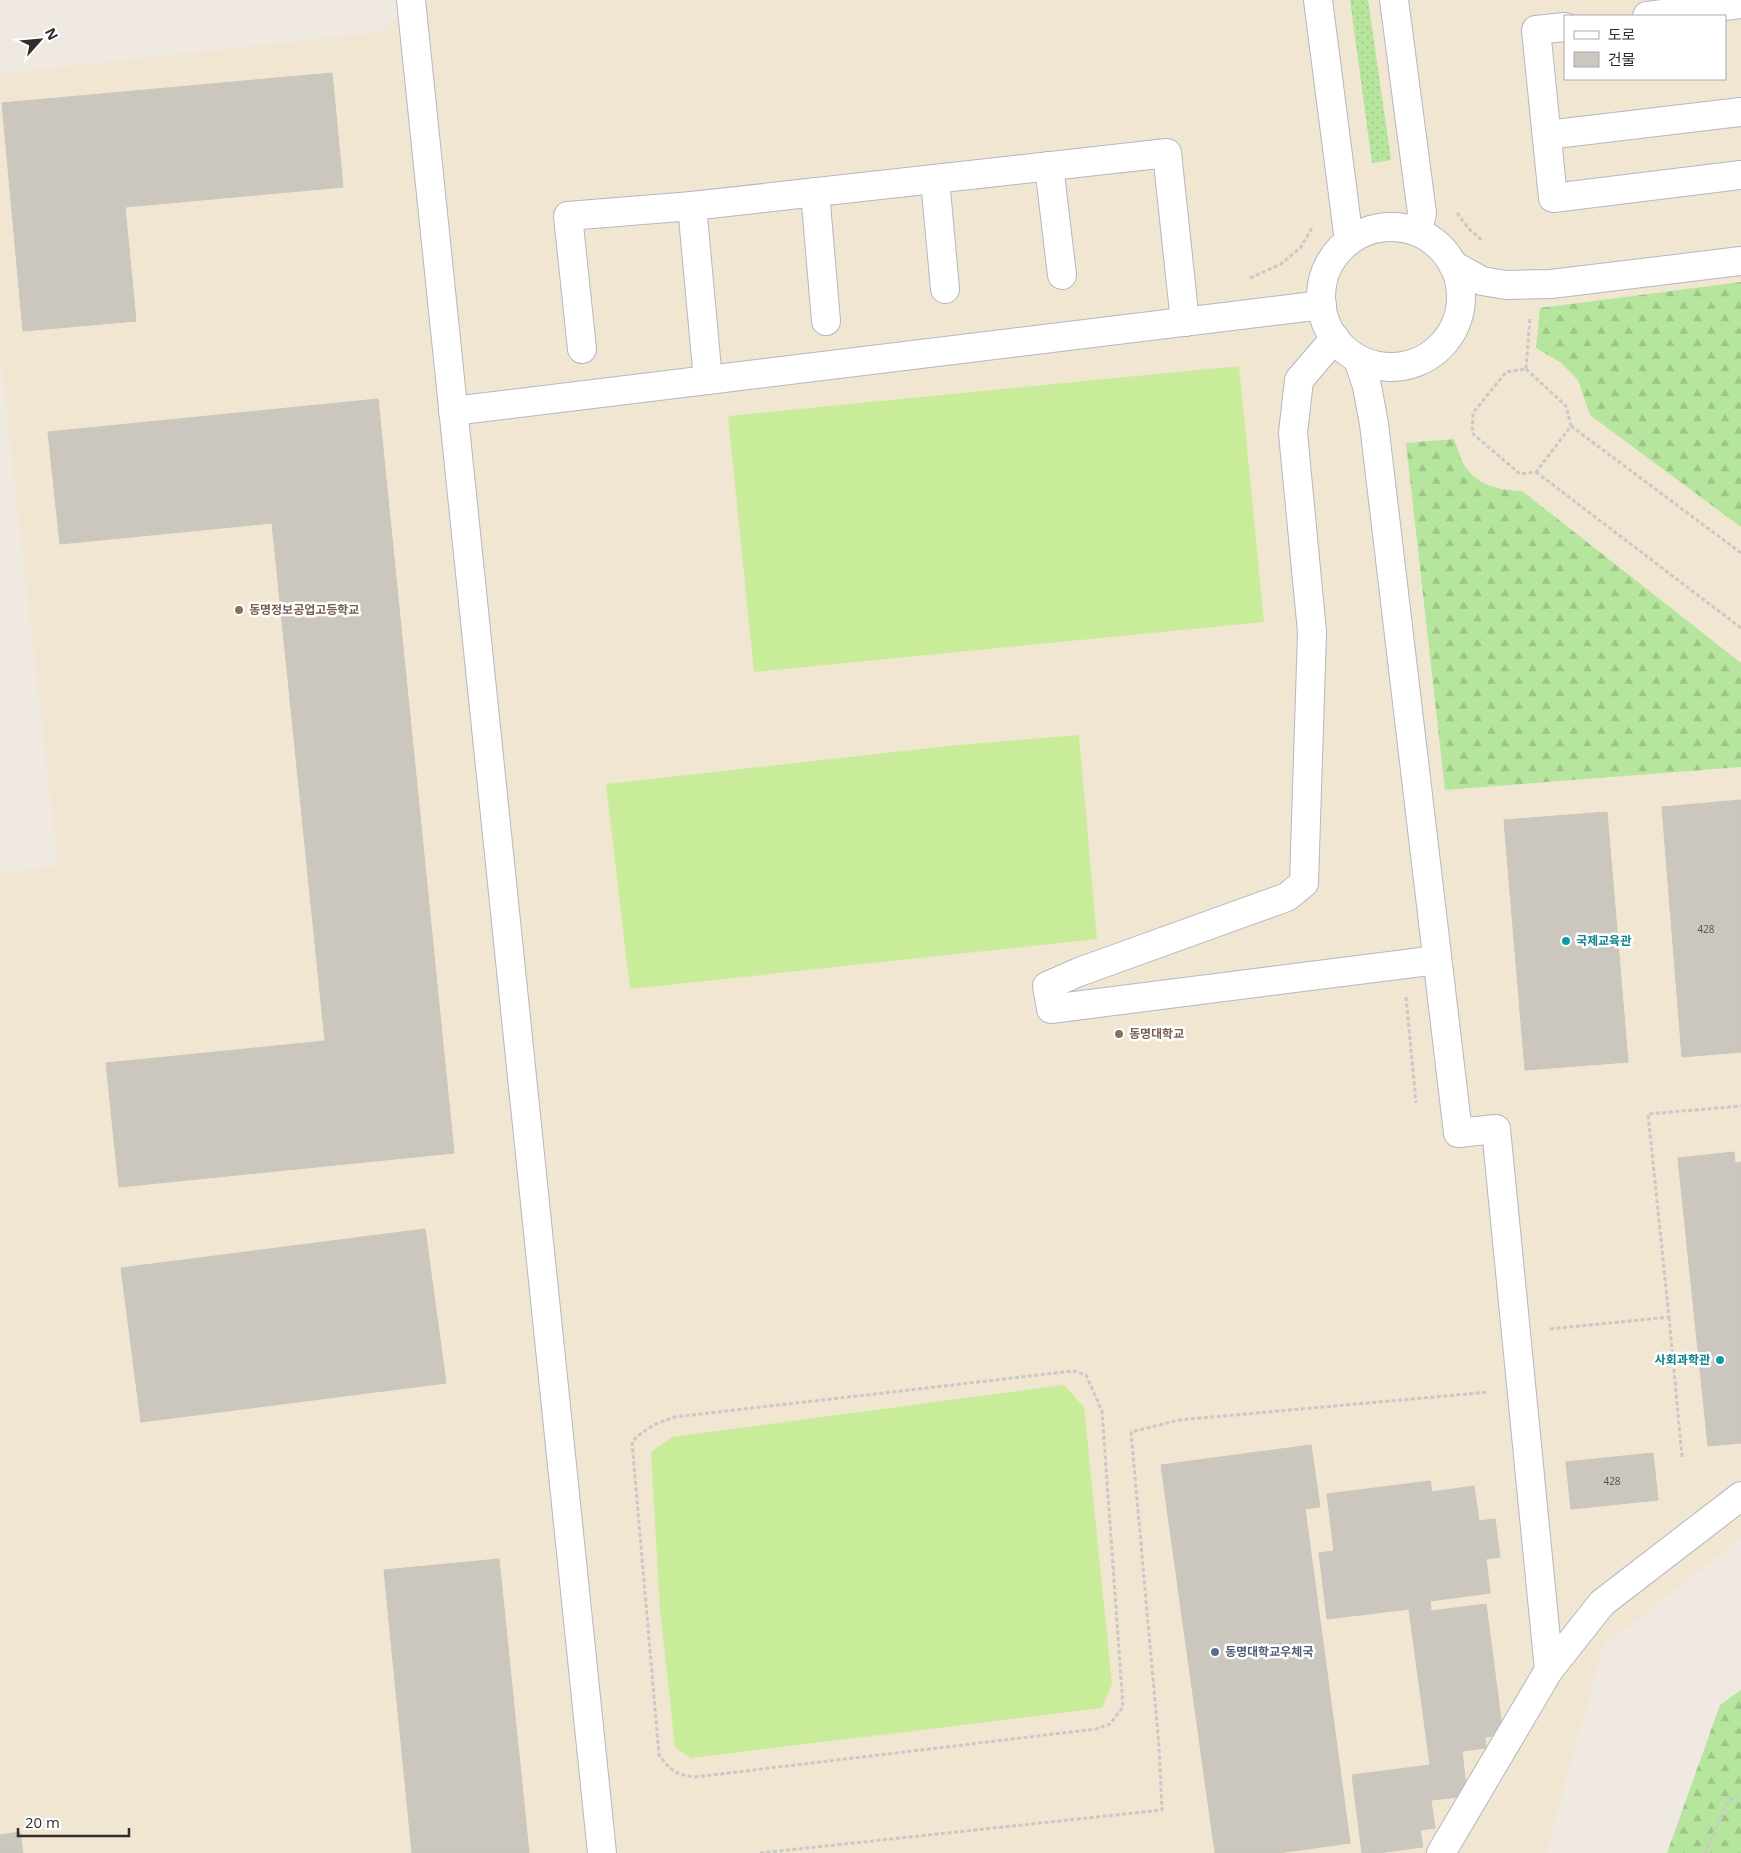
<svg xmlns="http://www.w3.org/2000/svg" width="1741" height="1853" viewBox="0 0 1741 1853" font-family="'Open Sans','Noto Sans KR',sans-serif">
<style>
.education{fill:#f0e6d1;fill-rule:evenodd}
.grass{fill:url(#grass-dots)}
.forest{fill:url(#forest-firs)}
.pitch{fill:#c9ec9a}
.building{fill:#cbc7bf;stroke:#cbc5ba}
.lines{fill:none;stroke-linecap:round;stroke-linejoin:round}
.minor-casing{stroke:#b4b7c1;stroke-width:30}
.path{stroke:#c9c9c9;stroke-width:3;stroke-dasharray:4 2.5;stroke-linecap:butt}
.minor{stroke:#fff;stroke-width:28}
.education-dot{fill:#8d6e63;stroke:#fff;stroke-width:2}
.culture-dot{fill:#0f9aa8;stroke:#fff;stroke-width:2}
.service-dot{fill:#5c6f8a;stroke:#fff;stroke-width:2}
.labels{text-anchor:middle;stroke-width:5;stroke-linejoin:round;paint-order:stroke}
.number-label{font-size:10px;fill:#555452}
.education-label{font-size:12px;font-weight:bold;fill:#785e54;stroke:#fff;text-anchor:start}
.culture-label{font-size:12px;font-weight:bold;fill:#0d838f;stroke:#fff;text-anchor:start}
.service-label{font-size:12px;font-weight:bold;fill:#4e5e75;stroke:#fff;text-anchor:start}
</style>
<defs>
<pattern id="grass-dots" width="8" height="8" patternUnits="userSpaceOnUse" patternTransform="scale(1.25)"><rect width="8" height="8" fill="#b6e59e"/><path d="M2 2h.1M6 6h.1" fill="none" stroke="#9dc588" stroke-width="1.8" stroke-linecap="round"/></pattern>
<pattern id="forest-firs" width="22" height="20" patternUnits="userSpaceOnUse" patternTransform="scale(1.25)"><rect width="22" height="20" fill="#b6e59e"/><path d="M5 1l3.5 6h-7zM16 11l3.5 6h-7z" fill="#9dc588"/></pattern>
</defs>
<rect width="100%" height="100%" fill="#efe9e1"/>
<path class="education" d="M411 0H1741V1538L1603 1646 1546 1853H0V873L58 866 0 353V74L382 32ZM1565 16H1725V79H1565Z"/>
<polygon class="grass" points="1350,0 1368,0 1391,160 1372,163"/>
<g class="forest">
<polygon points="1741,282 1741,527 1590,415 1578,380 1560,362 1536,348 1540,308"/>
<path d="M1454 439C1457 447 1460 457 1464 465 1478 486 1498 490 1522 491L1741 663V767L1445 790 1406 443Z"/>
<polygon points="1741,1690 1741,1853 1667,1853 1720,1705"/>
</g>
<g class="pitch">
<polygon points="1239,366 1264,622 754,672 728,416"/>
<polygon points="1079,735 1097,939 630,989 606,784 958,745"/>
<polygon points="1064,1385 1084,1407 1112,1684 1102,1708 691,1758 675,1747 660,1610 651,1452 672,1437"/>
</g>
<g class="building">
<polygon points="332,73 343,187 125,207 136,321 23,331 2,103"/>
<polygon points="378,399 454,1153 119,1187 106,1063 325,1041 272,523 60,544 48,432"/>
<polygon points="1741,800 1741,1052 1682,1057 1662,807"/>
<polygon points="1607,812 1628,1062 1525,1070 1504,820"/>
<polygon points="1734,1152 1735,1163 1741,1162 1741,1443 1708,1446 1678,1158"/>
<polygon points="425,1229 446,1383 141,1422 121,1268"/>
<polygon points="1311,1445 1320,1507 1305,1509 1350,1843 1278,1853 1215,1853 1161,1465"/>
<polygon points="1653,1453 1658,1500 1571,1509 1566,1462"/>
<polygon points="1430,1481 1432,1492 1474,1486 1479,1521 1495,1519 1500,1557 1486,1559 1490,1593 1430,1601 1431,1611 1486,1604 1503,1735 1485,1737 1486,1748 1462,1751 1467,1796 1431,1800 1435,1828 1420,1830 1423,1847 1378,1853 1362,1853 1352,1775 1430,1765 1409,1609 1327,1619 1319,1553 1334,1551 1327,1494"/>
<polygon points="499,1559 529,1853 412,1853 384,1570"/>
<polygon points="20,1832 23,1853 0,1853 0,1835"/>
</g>
<g class="lines">
<defs>
<g id="minor">
<polyline points="411,0 602,1853"/>
<polyline points="1318,0 1349,241"/>
<polyline points="1394,0 1422,213 1418,232"/>
<polyline points="1647,16 1741,4"/>
<polyline points="1565,27 1536,30 1553,198 1741,175"/>
<polyline points="1547,135 1741,112"/>
<polyline points="1049,166 1062,275"/>
<polyline points="935,179 945,289"/>
<polyline points="815,192 826,321"/>
<circle cx="1391" cy="297" r="70"/>
<polyline points="1453,265 1482,281 1506,285 1551,284 1741,261"/>
<polyline points="1335,338 1299,380 1293,433 1312,632 1304,883 1287,897 1079,972 1047,986 1051,1009 1437,960"/>
<polyline points="582,349 568,216 692,206"/>
<polyline points="1358,359 1367,386 1374,424 1458,1133 1496,1129 1549,1670"/>
<polyline points="708,380 692,206 1167,153 1185,322"/>
<polyline points="453,411 1322,305"/>
<polyline points="1441,1853 1549,1670 1602,1603 1741,1496"/>
</g>
</defs>
<use href="#minor" class="minor-casing"/>
<g class="path">
<polyline points="1457,213 1470,230 1483,241"/>
<polyline points="1250,278 1281,264 1301,247 1313,226"/>
<polyline points="1526,369 1566,406 1571,426 1536,472 1520,474 1472,433 1473,413 1506,372 1526,369 1530,317"/>
<polyline points="1571,426 1741,553"/>
<polyline points="1536,472 1741,628"/>
<polyline points="1406,997 1416,1103"/>
<polyline points="1669,1317 1682,1457"/>
<polyline points="1550,1329 1669,1317 1648,1114 1741,1106"/>
<path d="M1073 1371 1086 1375 1102 1411 1123 1707 1110 1724 1096 1729 695 1777C676 1775 670 1770 659 1755L632 1442C644 1429 658 1422 675 1417Z"/>
<polyline points="760,1853 1162,1810 1159,1746 1131,1432 1179,1420 1489,1392"/>
<polyline points="1705,1853 1728,1801 1741,1795"/>
</g>
<use href="#minor" class="minor"/>
</g>
<g class="education-dot">
<circle cx="239" cy="610" r="5"/>
<circle cx="1119" cy="1034" r="5"/>
</g>
<g class="culture-dot">
<circle cx="1566" cy="941" r="5"/>
<circle cx="1720" cy="1360" r="5"/>
</g>
<circle class="service-dot" cx="1215" cy="1652" r="5"/>
<g class="labels">
<g class="number-label">
<text x="1706" y="933">428</text>
<text x="1612" y="1485">428</text>
</g>
<g class="education-label">
<text x="249" y="614">동명정보공업고등학교</text>
<text x="1129" y="1038">동명대학교</text>
</g>
<g class="culture-label">
<text x="1576" y="945">국제교육관</text>
<text x="1710" y="1364" text-anchor="end">사회과학관</text>
</g>
<g class="service-label">
<text x="1225" y="1656">동명대학교우체국</text>
</g>
</g>
<rect x="1564" y="15" width="162" height="65" fill="#ffffff" stroke="#ababab"/>
<rect x="1574" y="31" width="25" height="8" fill="#ffffff" stroke="#ababab"/>
<text x="1608" y="40" font-size="15" fill="#2e2e2e">도로</text>
<rect x="1574" y="52" width="25" height="15" fill="#cbc7bf" stroke="#ababab"/>
<text x="1608" y="65" font-size="15" fill="#2e2e2e">건물</text>
<g transform="translate(40 40) rotate(63)" stroke="#ffffff" stroke-width="4" paint-order="stroke">
<path d="M0-4L9 19L0 12L-9 19Z" fill="#2e2e2e"/>
<text y="-8" font-size="14" font-weight="bold" text-anchor="middle" fill="#2e2e2e">N</text>
</g>
<path d="M18 1828v8h111v-8" fill="none" stroke="#2e2e2e" stroke-width="2.5"/>
<text x="25" y="1828" font-size="15" fill="#2e2e2e" stroke="#ffffff" stroke-width="4" paint-order="stroke">20 m</text>
</svg>
